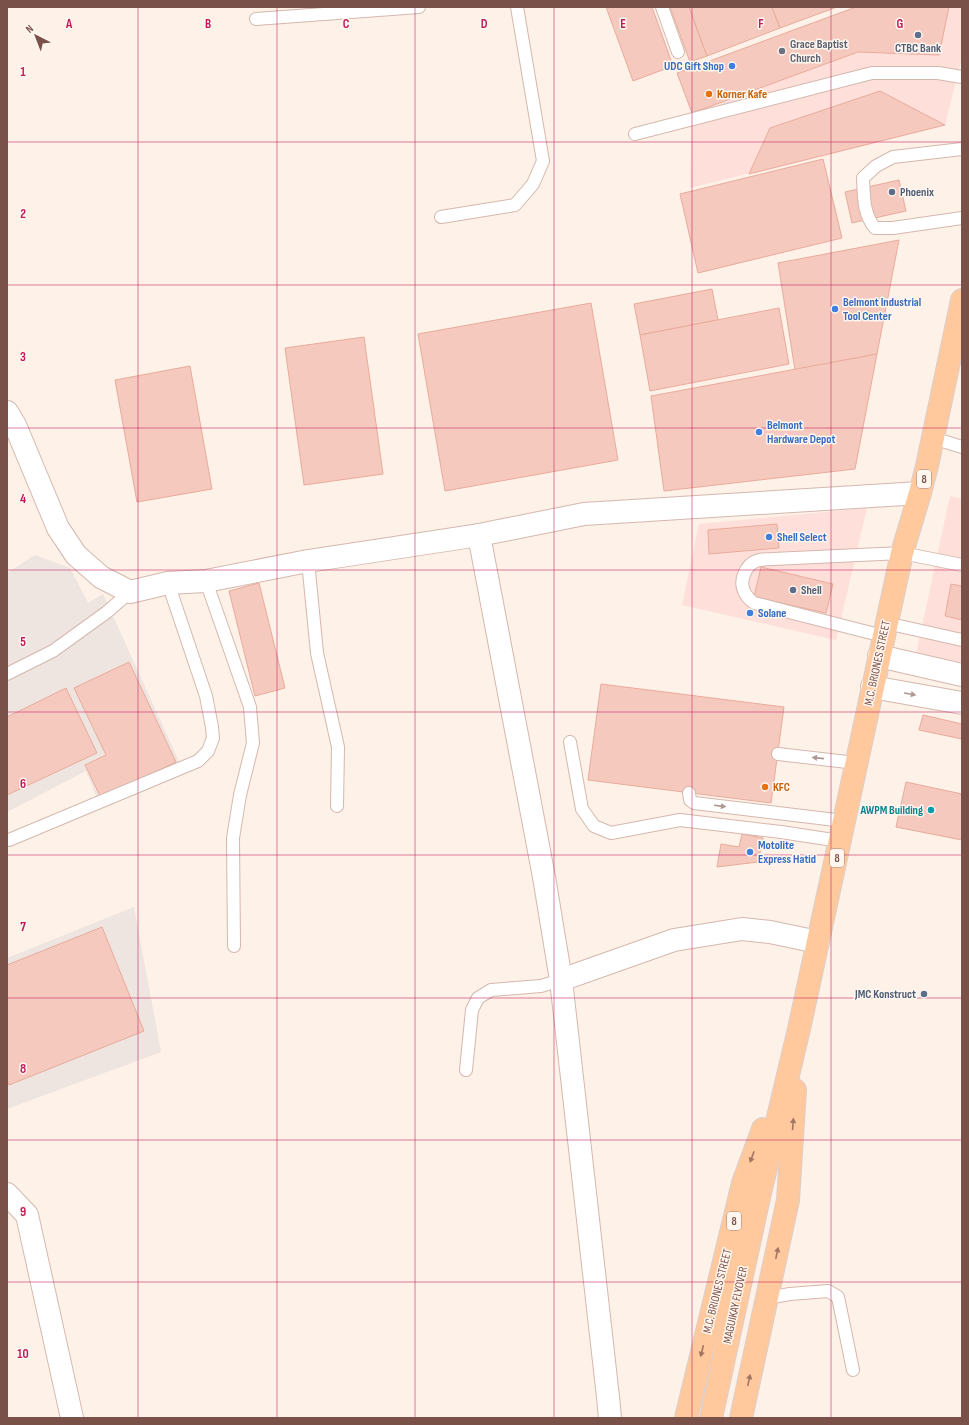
<svg xmlns="http://www.w3.org/2000/svg" width="969" height="1425" viewBox="0 0 969 1425" font-family="'Sofia Sans Condensed',sans-serif">
<style>
.commercial{fill:#ffdfda}
.industrial{fill:#eee5e1}
.building{fill:#f5c9bd;stroke:#e9ab9c}
.lines{fill:none;stroke-linecap:round;stroke-linejoin:round}
.service-casing{stroke:#d4b8ae;stroke-width:14}
.minor-casing{stroke:#d4b8ae;stroke-width:24}
.tertiary-casing{stroke:#d4b8ae;stroke-width:24}
.primary-casing{stroke:#dacecc;stroke-width:24}
.service{stroke:#fff;stroke-width:12}
.minor{stroke:#fff;stroke-width:22}
.tertiary{stroke:#fff;stroke-width:22}
.primary{stroke:#ffc99d;stroke-width:22}
.oneway{fill:#af9792}
.oneway2{fill:#a27562}
.grid{fill:none;stroke:#c2185b;stroke-width:1;stroke-opacity:0.55}
.service-dot{fill:#5c6f8a;stroke:#fff6ef;stroke-width:1.5}
.worship-dot{fill:#6b7280;stroke:#fff6ef;stroke-width:1.5}
.shop-dot{fill:#3f7fe0;stroke:#fff6ef;stroke-width:1.5}
.food-dot{fill:#e8710a;stroke:#fff6ef;stroke-width:1.5}
.culture-dot{fill:#0f9aa8;stroke:#fff6ef;stroke-width:1.5}
.labels{text-anchor:middle;stroke-width:3;stroke-linejoin:round;paint-order:stroke}
.shield{fill:#fff6ef;stroke:#a2827b;stroke-width:1}
.shield-label{font-size:11px;font-weight:bold;fill:#7a5149}
.worship-label{font-size:12px;font-weight:bold;fill:#5b616d;stroke:#fff6ef;text-anchor:start}
.service-label{font-size:12px;font-weight:bold;fill:#4e5e75;stroke:#fff6ef;text-anchor:start}
.shop-label{font-size:12px;font-weight:bold;fill:#366cbe;stroke:#fff6ef;text-anchor:start}
.food-label{font-size:12px;font-weight:bold;fill:#c56008;stroke:#fff6ef;text-anchor:start}
.street-label{font-size:12px;fill:#7a5149;stroke:#fff6ef}
.culture-label{font-size:12px;font-weight:bold;fill:#0d838f;stroke:#fff6ef;text-anchor:end}
.grid-label{font-size:13px;text-anchor:middle;font-weight:bold;fill:#c2185b;stroke:#fff6ef;stroke-width:3;stroke-linejoin:round;paint-order:stroke}
</style>
<rect width="100%" height="100%" fill="#fef1e7"/>
<g class="commercial">
<polygon points="856,7 962,7 962,57 945,125 690,188 692,113 677,73"/>
<polygon points="950,496 962,499 962,662 916,654"/>
<polygon points="867,508 836,640 682,605 699,524"/>
</g>
<g class="industrial">
<polygon points="35,555 70,568 88,603 103,594 182,768 101,808 86,771 7,812 7,573"/>
<polygon points="134,907 161,1052 7,1109 7,958"/>
</g>
<g class="building">
<polygon points="606,7 652,7 673,66 633,81"/>
<polygon points="670,7 689,7 707,56 690,62"/>
<polygon points="689,7 772,7 780,28 707,56"/>
<polygon points="772,7 837,7 780,28"/>
<polygon points="856,7 949,7 939,55 858,52 692,113 677,73"/>
<polygon points="880,91 945,125 749,174 770,128"/>
<polygon points="823,159 842,238 698,273 680,194"/>
<polygon points="899,180 906,211 852,223 845,192"/>
<polygon points="899,240 877,354 795,370 778,263"/>
<polygon points="712,289 718,320 640,335 634,304"/>
<polygon points="591,303 618,460 445,491 418,334"/>
<polygon points="779,308 789,364 650,391 640,335"/>
<polygon points="364,337 383,474 304,485 285,348"/>
<polygon points="877,354 855,469 664,491 651,396"/>
<polygon points="190,366 212,489 137,502 115,380"/>
<polygon points="777,524 779,548 709,554 708,530"/>
<polygon points="761,567 833,584 826,613 754,597"/>
<polygon points="259,583 285,688 255,696 229,591"/>
<polygon points="951,584 962,586 962,620 945,616"/>
<polygon points="129,662 176,762 101,798 85,765 106,755 74,688"/>
<polygon points="601,684 784,707 771,803 588,780"/>
<polygon points="66,688 97,753 7,795 7,717"/>
<polygon points="923,715 962,724 962,739 919,730"/>
<polygon points="906,782 962,794 962,840 896,827"/>
<polygon points="742,834 763,838 758,862 717,867 721,844 739,847"/>
<polygon points="102,927 144,1031 9,1085 7,1080 7,965"/>
</g>
<g class="lines">
<defs>
<g id="service">
<polyline points="662,7 678,52"/>
<polyline points="256,19 419,7"/>
<polyline points="635,134 872,73 938,73 962,77"/>
<path d="M962 149 893 157 876 166 863 178C864 196 863 214 875 228H893L962 218"/>
<polyline points="441,217 515,205 533,184 543,161 517,7"/>
<polyline points="933,438 962,447"/>
<polyline points="308,561 317,653 338,747 337,806"/>
<polyline points="206,581 250,707 253,743 240,795 233,838 234,946"/>
<polyline points="886,623 962,640"/>
<path d="M883 636 754 603C750 600 746 596 744 591 739 580 746 565 756 561 761 559 768 559 773 559L902 553 962 565"/>
<polyline points="7,674 53,651 107,612 130,592"/>
<polyline points="570,742 582,809 594,826 611,833 680,820 781,832 840,841"/>
<polyline points="778,754 856,763"/>
<polyline points="689,793 690,800 694,803 844,821"/>
<polyline points="9,840 198,761 208,751 213,738 212,727 206,696 168,583"/>
<polyline points="466,1070 472,1010 478,998 491,990 541,986 561,980"/>
<polyline points="767,1298 790,1294 828,1291 838,1297 853,1370"/>
</g>
<g id="minor">
<polyline points="7,412 15,425 58,528 76,555 101,577 130,592 168,583 206,581 308,561 479,535 584,514 920,493"/>
<polyline points="479,535 544,877 561,980 608,1397 610,1418"/>
<polyline points="561,980 674,940 742,929 770,932 818,942"/>
<polyline points="7,1194 27,1215 72,1418"/>
</g>
<g id="tertiary">
<polyline points="879,656 962,675"/>
<polyline points="872,687 962,703"/>
</g>
<g id="primary">
<polyline points="686,1418 743,1183 763,1129"/>
<polyline points="711,1418 760,1193 799,1029 902,553 920,493 927,466 962,300"/>
<polyline points="741,1418 788,1200 795,1090"/>
</g>
</defs>
<use href="#service" class="service-casing"/>
<use href="#minor" class="minor-casing"/>
<use href="#tertiary" class="tertiary-casing"/>
<use href="#primary" class="primary-casing"/>
<use href="#service" class="service"/>
<use href="#minor" class="minor"/>
<use href="#tertiary" class="tertiary"/>
<use href="#primary" class="primary"/>
</g>
<defs><path id="oneway-solid" d="M-6-.8H1V-3.2L6.5 0L1 3.2V.8H-6Z"/></defs>
<g class="oneway">
<use href="#oneway-solid" transform="translate(910 694) rotate(10)"/>
<use href="#oneway-solid" transform="translate(818 758) rotate(-174)"/>
<use href="#oneway-solid" transform="translate(720 806) rotate(7)"/>
</g>
<g class="oneway2">
<use href="#oneway-solid" transform="translate(793 1124) rotate(-86)"/>
<use href="#oneway-solid" transform="translate(752 1157) rotate(110)"/>
<use href="#oneway-solid" transform="translate(777 1253) rotate(-78)"/>
<use href="#oneway-solid" transform="translate(702 1351) rotate(104)"/>
<use href="#oneway-solid" transform="translate(749 1380) rotate(-78)"/>
</g>
<path class="grid" d="M138 7V1418M277 7V1418M415 7V1418M554 7V1418M692 7V1418M831 7V1418M7 142H962M7 285H962M7 428H962M7 570H962M7 712H962M7 855H962M7 998H962M7 1140H962M7 1282H962"/>
<g class="service-dot">
<circle cx="918" cy="35" r="4"/>
<circle cx="892" cy="192" r="4"/>
<circle cx="793" cy="590" r="4"/>
<circle cx="924" cy="994" r="4"/>
</g>
<circle class="worship-dot" cx="782" cy="51" r="4"/>
<g class="shop-dot">
<circle cx="732" cy="66" r="4"/>
<circle cx="835" cy="309" r="4"/>
<circle cx="759" cy="432" r="4"/>
<circle cx="769" cy="537" r="4"/>
<circle cx="750" cy="613" r="4"/>
<circle cx="750" cy="852" r="4"/>
</g>
<g class="food-dot">
<circle cx="709" cy="94" r="4"/>
<circle cx="765" cy="787" r="4"/>
</g>
<circle class="culture-dot" cx="931" cy="810" r="4"/>
<g class="labels">
<g class="shield">
<rect x="917" y="470" width="14" height="18" rx="3"/>
<rect x="830" y="849" width="14" height="18" rx="3"/>
<rect x="727" y="1212" width="14" height="18" rx="3"/>
</g>
<g class="shield-label">
<text x="924" y="483">8</text>
<text x="837" y="862">8</text>
<text x="734" y="1225">8</text>
</g>
<g class="worship-label">
<text x="790" y="48">Grace Baptist<tspan x="790" dy="14">Church</tspan></text>
</g>
<g class="service-label">
<text x="918" y="52" text-anchor="middle">CTBC Bank</text>
<text x="900" y="196">Phoenix</text>
<text x="801" y="594">Shell</text>
<text x="916" y="998" text-anchor="end">JMC Konstruct</text>
</g>
<g class="shop-label">
<text x="724" y="70" text-anchor="end">UDC Gift Shop</text>
<text x="843" y="306">Belmont Industrial<tspan x="843" dy="14">Tool Center</tspan></text>
<text x="767" y="429">Belmont<tspan x="767" dy="14">Hardware Depot</tspan></text>
<text x="777" y="541">Shell Select</text>
<text x="758" y="617">Solane</text>
<text x="758" y="849">Motolite<tspan x="758" dy="14">Express Hatid</tspan></text>
</g>
<g class="food-label">
<text x="717" y="98">Korner Kafe</text>
<text x="773" y="791">KFC</text>
</g>
<g class="street-label">
<text transform="translate(877 663) rotate(-78)" y="4">M.C. BRIONES STREET</text>
<text transform="translate(717 1291) rotate(-76)" y="4">M.C. BRIONES STREET</text>
<text transform="translate(735 1305) rotate(-78)" y="4">MAGUIKAY FLYOVER</text>
</g>
<g class="culture-label">
<text x="923" y="814">AWPM Building</text>
</g>
</g>
<g class="grid-label">
<text x="69" y="28">A</text>
<text x="208" y="28">B</text>
<text x="346" y="28">C</text>
<text x="484" y="28">D</text>
<text x="623" y="28">E</text>
<text x="761" y="28">F</text>
<text x="900" y="28">G</text>
<text x="23" y="76">1</text>
<text x="23" y="218">2</text>
<text x="23" y="361">3</text>
<text x="23" y="503">4</text>
<text x="23" y="646">5</text>
<text x="23" y="788">6</text>
<text x="23" y="931">7</text>
<text x="23" y="1073">8</text>
<text x="23" y="1216">9</text>
<text x="23" y="1358">10</text>
</g>
<rect width="969" height="1425" fill="none" stroke="#7a5149" stroke-width="16"/>
<g transform="translate(36 36) rotate(318)" stroke="#fff6ef" stroke-width="3" paint-order="stroke">
<path d="M0-3L7 15L0 10L-7 15Z" fill="#7a5149"/>
<text y="-6" font-size="11" font-weight="bold" text-anchor="middle" fill="#7a5149">N</text>
</g>
</svg>
